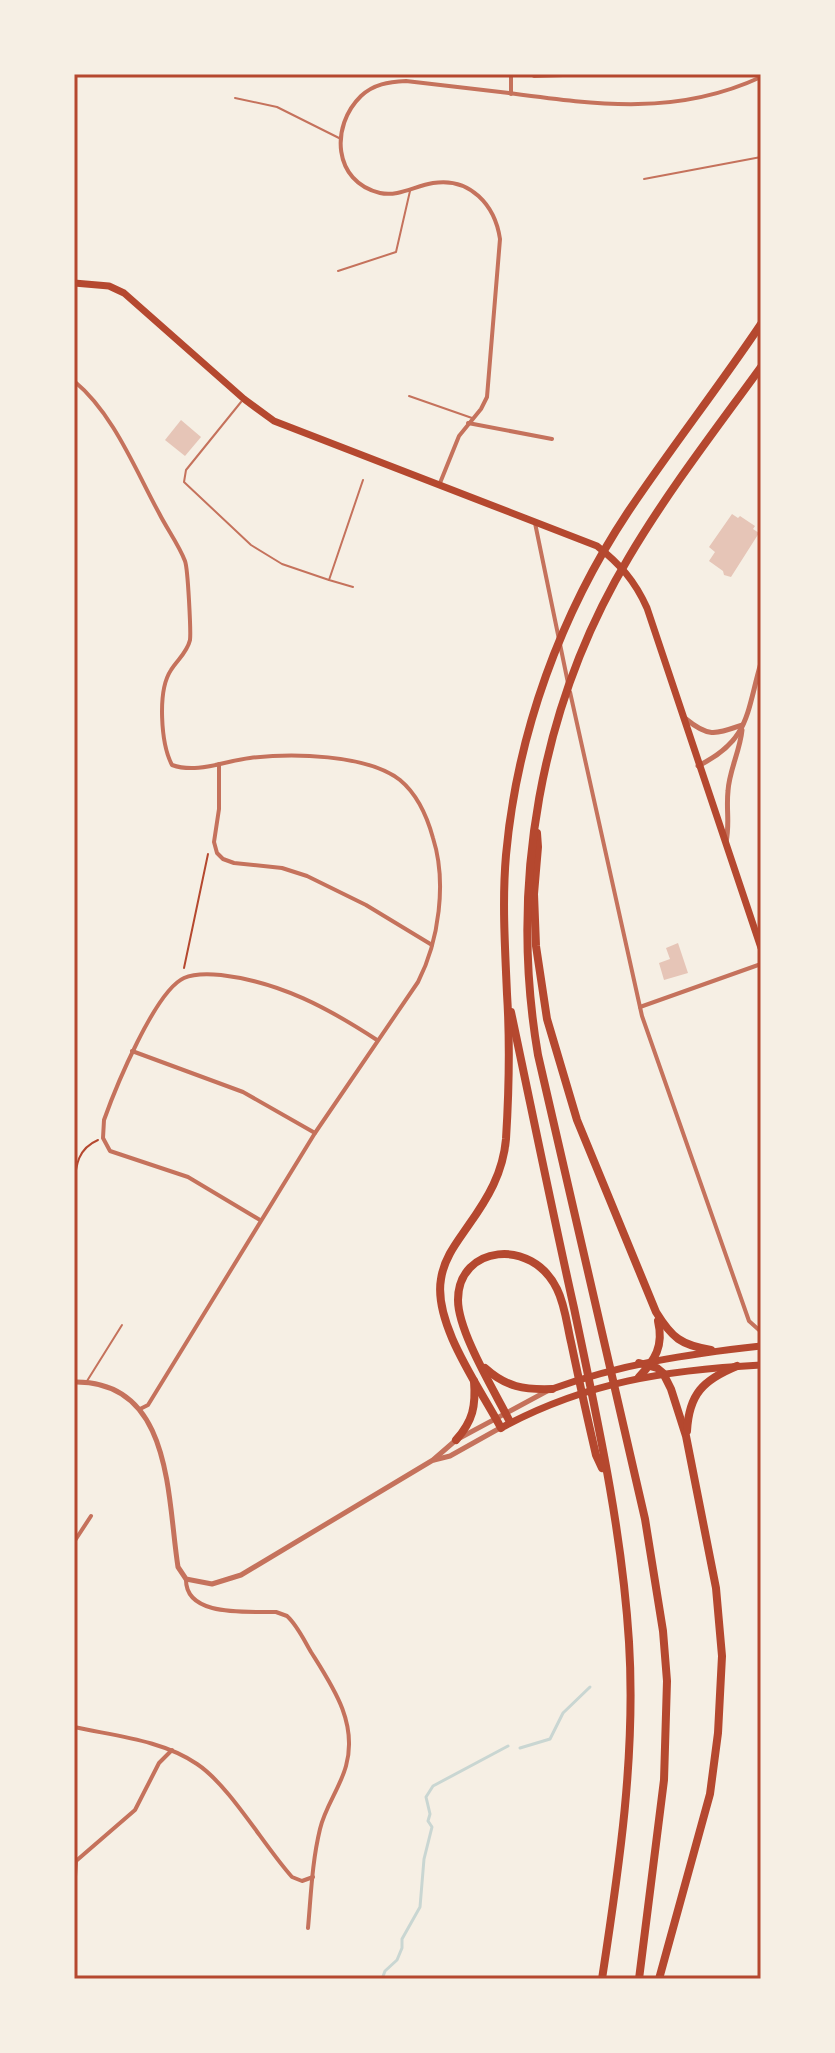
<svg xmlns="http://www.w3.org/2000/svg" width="835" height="2053" viewBox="0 0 835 2053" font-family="Karla,sans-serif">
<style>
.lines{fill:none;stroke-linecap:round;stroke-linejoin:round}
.stream{stroke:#c9d6d2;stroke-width:3}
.building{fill:#e6c5b7}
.path{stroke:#b5482f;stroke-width:2}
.service{stroke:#c5725c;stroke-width:2}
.minor{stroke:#c5725c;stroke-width:4}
.tertiary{stroke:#c5725c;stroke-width:5}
.primary{stroke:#b5482f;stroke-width:7}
.motorway{stroke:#b5482f;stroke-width:8}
.neatline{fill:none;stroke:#b5482f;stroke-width:3}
</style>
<rect width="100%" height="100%" fill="#f6efe4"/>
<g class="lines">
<g class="stream">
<polyline points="520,1748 550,1739 563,1713 590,1687"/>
<polyline points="382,1979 385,1971 397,1960 402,1948 402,1939 420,1907 424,1859 432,1827 428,1821 430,1814 426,1797 433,1786 508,1746"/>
</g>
</g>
<g class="building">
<polygon points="181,420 201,437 185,456 165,440"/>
<polygon points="732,514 738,518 740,516 755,526 753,529 759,533 731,577 724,575 723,571 709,561 715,552 709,547"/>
<polygon points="678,943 688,973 664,980 659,963 670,959 666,948"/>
</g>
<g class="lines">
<g class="path">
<polyline points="184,968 208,854"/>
<path d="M74 1186C76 1166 77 1149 98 1140"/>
</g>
<g class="service">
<polyline points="235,98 277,107 339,138"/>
<polyline points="644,179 761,157"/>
<polyline points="338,271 396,252 410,191"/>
<polyline points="409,396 472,418"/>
<polyline points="241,402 186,470 184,482 251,545 282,564 329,580"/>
<polyline points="353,587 329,580 363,480"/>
<polyline points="87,1381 122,1325"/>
</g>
<g class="minor">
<polyline points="511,74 511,94"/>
<polyline points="534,76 592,74"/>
<path d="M74 381C113 413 135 469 159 513 167 529 179 545 185 561 188 569 191 632 190 640 187 653 177 660 171 670 157 691 161 744 172 765 197 774 224 761 250 758 291 753 367 754 400 780 418 795 427 816 433 838 447 882 439 941 418 982L315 1133 148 1405 140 1409"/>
<polyline points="468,423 552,439"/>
<path d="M440 483 459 436 481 409 487 397 500 239C495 205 470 177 433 183 415 186 398 197 380 193 333 182 330 126 361 96 374 84 388 82 406 81 440 85 475 89 509 93 598 105 677 116 761 77"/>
<polyline points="535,523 568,683"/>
<polyline points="570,692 642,1016 749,1321 759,1330"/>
<polyline points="219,764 219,809 214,842 217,853 223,859 234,863 282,868 307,876 366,905 432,945"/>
<polyline points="640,1007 761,964"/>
<polyline points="132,1051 243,1092 315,1133"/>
<path d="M260 1220 188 1177 110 1151 103 1138 104 1120C115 1089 155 991 184 978 195 973 210 974 221 975 280 982 328 1008 377 1040"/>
<polyline points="74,1542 91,1516"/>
<path d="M186 1579C185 1618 249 1611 276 1612L287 1616C297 1625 304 1640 311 1652 333 1687 358 1723 346 1766 340 1788 325 1807 320 1829 312 1862 311 1895 308 1928"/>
<path d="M74 1727C115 1736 162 1740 197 1764 230 1786 264 1846 292 1877L302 1881 313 1877"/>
<polyline points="76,1861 135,1810 159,1763 172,1750"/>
<polyline points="74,1892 76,1861"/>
</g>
<g class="tertiary">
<path d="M686 719C709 738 716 734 742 725"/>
<path d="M698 766C750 740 746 714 761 663"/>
<path d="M726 842C730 824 726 809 728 791 729 771 740 751 742 730"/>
<path d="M74 1382C173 1380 167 1498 178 1567L186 1579 212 1584 241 1575 433 1460 456 1440 549 1390"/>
<polyline points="434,1460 450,1456 500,1428"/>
</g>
<g class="primary">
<path d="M74 283 109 286 124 293 244 399 274 421 597 546C620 564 635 581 647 608L761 948"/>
<path d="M552 1389C621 1364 688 1354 761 1346"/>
<path d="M501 1428C586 1382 666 1370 761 1365"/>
</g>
<g class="motorway">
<path d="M537 833 538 847 534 894 536 946 547 1019 577 1120 656 1312C672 1338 681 1345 711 1350"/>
<path d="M511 1012C532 1111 552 1210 574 1308 597 1418 622 1530 629 1642 636 1755 619 1868 602 1979"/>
<polyline points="639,1363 657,1368 663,1373 671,1389 686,1436 716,1588 722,1656 718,1733 710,1794 659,1979"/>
<path d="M485 1368C506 1387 524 1390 552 1389"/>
<path d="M639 1377C655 1360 664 1346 658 1321"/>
<path d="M510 1422C495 1392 458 1332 458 1300 458 1245 532 1237 557 1289 565 1305 567 1325 571 1342 579 1380 587 1417 596 1455L602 1468"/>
<path d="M501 1428C480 1388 433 1324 441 1279 444 1258 457 1242 468 1226 488 1198 503 1173 506 1139 509 1091 510 1041 507 994 505 947 502 901 506 855 517 733 561 613 628 512 671 448 718 388 761 324"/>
<path d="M687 1431C689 1394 703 1380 737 1366"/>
<path d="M456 1440C473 1421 476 1406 474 1381"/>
<path d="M639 1979 664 1780 667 1681 663 1631 645 1519 538 1055C509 885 540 705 629 557 668 491 716 429 761 367"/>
</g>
</g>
<rect width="835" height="2053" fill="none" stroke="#f6efe4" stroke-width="152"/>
<rect x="76" y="76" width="683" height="1901" class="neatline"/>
</svg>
